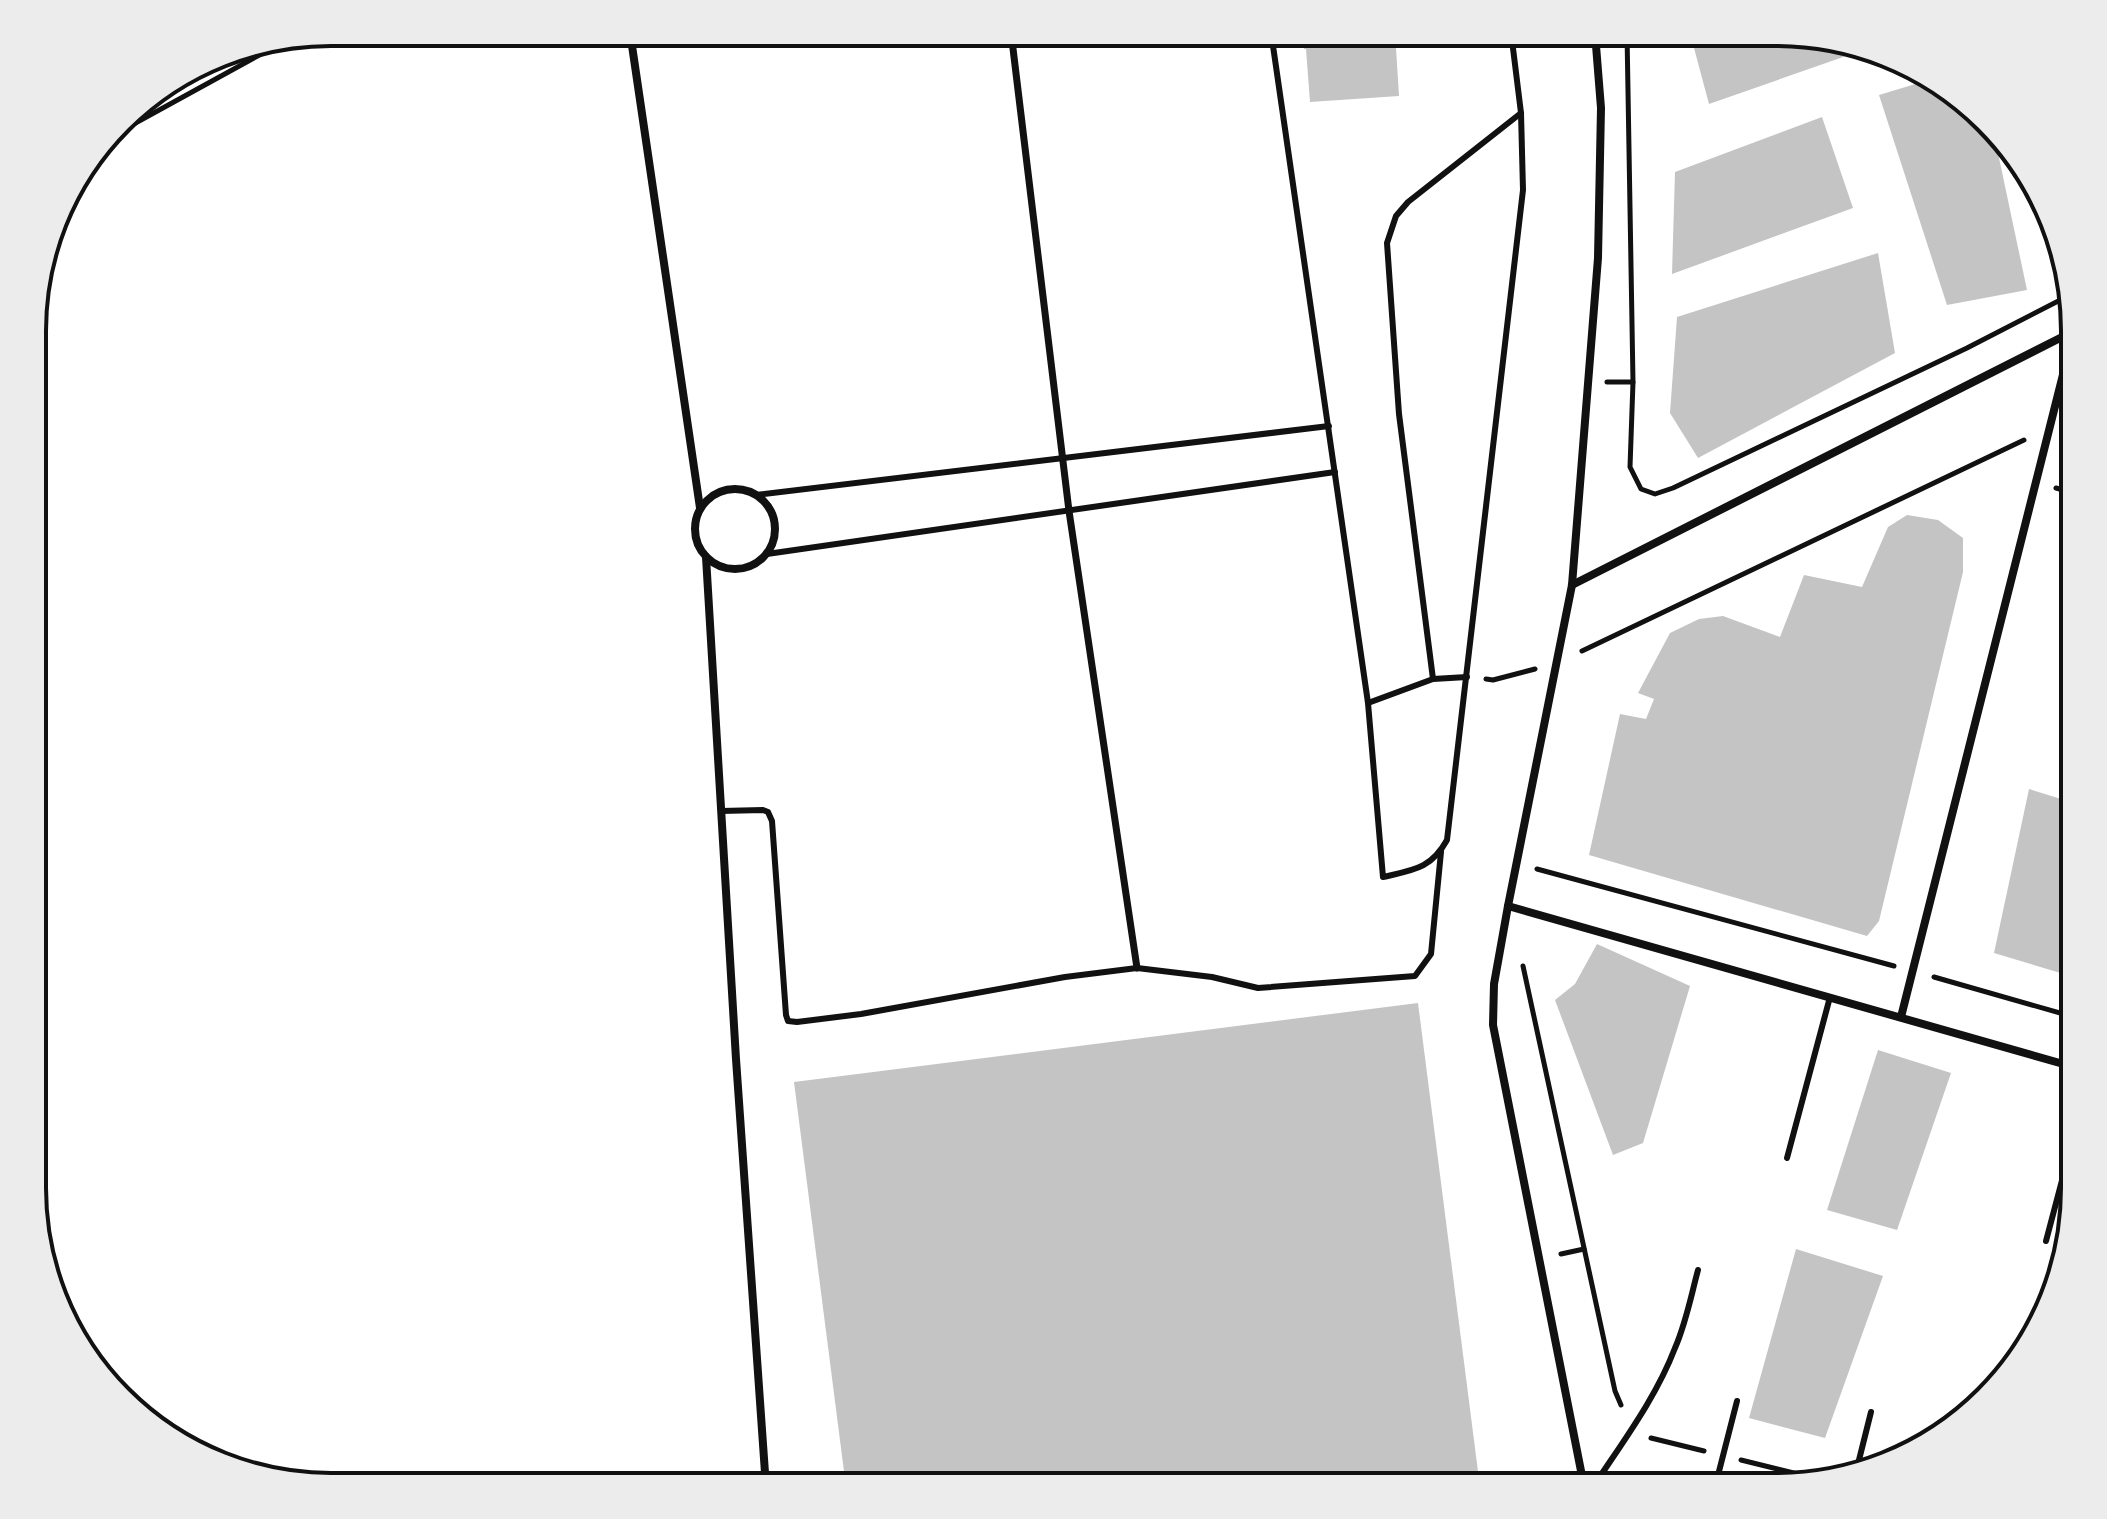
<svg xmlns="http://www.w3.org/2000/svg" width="2107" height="1519" viewBox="0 0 2107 1519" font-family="'Public Sans',sans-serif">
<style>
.building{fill:#c4c4c4}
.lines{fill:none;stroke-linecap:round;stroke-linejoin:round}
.path{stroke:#111;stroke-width:5}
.service{stroke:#111;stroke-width:6}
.pedestrian{stroke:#111;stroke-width:7}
.minor{stroke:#111;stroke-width:8}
.rim{fill:none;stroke:#111;stroke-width:4}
</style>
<rect width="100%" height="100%" fill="#fff"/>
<g class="building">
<polygon points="1303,32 1395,32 1399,96 1310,102 1306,49 1304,49"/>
<polygon points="1690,33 1795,33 1866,49 1709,104"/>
<polygon points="1932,79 1958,94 1995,139 2027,290 1947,305 1879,95"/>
<polygon points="1822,117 1853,208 1672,274 1675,172"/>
<polygon points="1878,253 1895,353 1698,458 1670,413 1677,317"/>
<polygon points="1907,515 1938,520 1963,538 1963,572 1879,921 1867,936 1589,855 1620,714 1646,719 1654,699 1638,693 1670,633 1699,619 1723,616 1780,637 1804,575 1862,587 1888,527"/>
<polygon points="2029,789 2074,803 2074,977 1994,953"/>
<polygon points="1597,944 1690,986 1643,1143 1613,1155 1555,1000 1575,984"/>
<polygon points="1418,1003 1480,1487 846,1487 794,1082"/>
<polygon points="1878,1050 1951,1073 1897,1230 1827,1210"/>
<polygon points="1796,1249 1883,1276 1825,1438 1749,1418"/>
</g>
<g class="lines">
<g class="path">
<polyline points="110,137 285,41"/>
<polyline points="1607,382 1633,382 1627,33"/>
<polyline points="1633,382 1630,467 1641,489 1655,494 1673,488 1967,348 2070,295"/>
<polyline points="2056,488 2074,493"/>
<polyline points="1582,651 2024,440"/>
<polyline points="1486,679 1493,680 1535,669"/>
<polyline points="1537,869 1894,966"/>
<polyline points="1523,966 1615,1391 1621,1405"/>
<polyline points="1934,977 2074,1017"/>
<polyline points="1561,1254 1584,1249"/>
<polyline points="1651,1438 1704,1451"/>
<polyline points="1741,1460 1814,1478"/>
</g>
<g class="service">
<path d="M1271 32 1368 703 1383 877C1413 870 1431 869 1447 840L1523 190 1521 113 1511 32"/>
<polyline points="756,495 1329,426"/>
<polyline points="767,554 1335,472"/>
<polyline points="1433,679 1399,414 1387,243 1396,216 1408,202 1521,113"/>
<polyline points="1368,703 1433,679 1467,677"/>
<polyline points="721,811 763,810 768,812 772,821 786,1015 788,1021 797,1022 861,1014 1065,977 1137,968 1212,977 1258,988 1415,976 1431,954 1441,852"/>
<polyline points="1787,1158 1830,997"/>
<polyline points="2046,1241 2074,1135"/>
<polyline points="1857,1468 1871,1412"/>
<path d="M1599 1478C1627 1436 1657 1395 1675 1348 1686 1323 1691 1296 1698 1270"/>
<polyline points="1715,1487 1737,1401"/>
</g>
<polyline class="pedestrian" points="1011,32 1069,511 1137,968"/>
<g class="minor">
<polyline points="630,32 700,508"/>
<circle cx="735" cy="529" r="40"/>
<polyline points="706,557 736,1059 766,1487"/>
<polyline points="1572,585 2074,331"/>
<polyline points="1508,906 2074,1067"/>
<polyline points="1901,1017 2074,331"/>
<polyline points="1582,1476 1660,1487"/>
<polyline points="1581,1487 1582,1476 1493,1025 1494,984 1508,906 1572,585 1598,258 1601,108 1595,33"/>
</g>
</g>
<path d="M0 0H2107V1519H0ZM331 46H1776A285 285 0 0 1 2061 331V1188A285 285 0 0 1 1776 1473H331A285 285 0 0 1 46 1188V331A285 285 0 0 1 331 46Z" fill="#ececec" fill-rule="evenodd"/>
<path class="rim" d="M331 46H1776A285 285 0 0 1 2061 331V1188A285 285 0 0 1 1776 1473H331A285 285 0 0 1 46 1188V331A285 285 0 0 1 331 46Z"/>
</svg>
